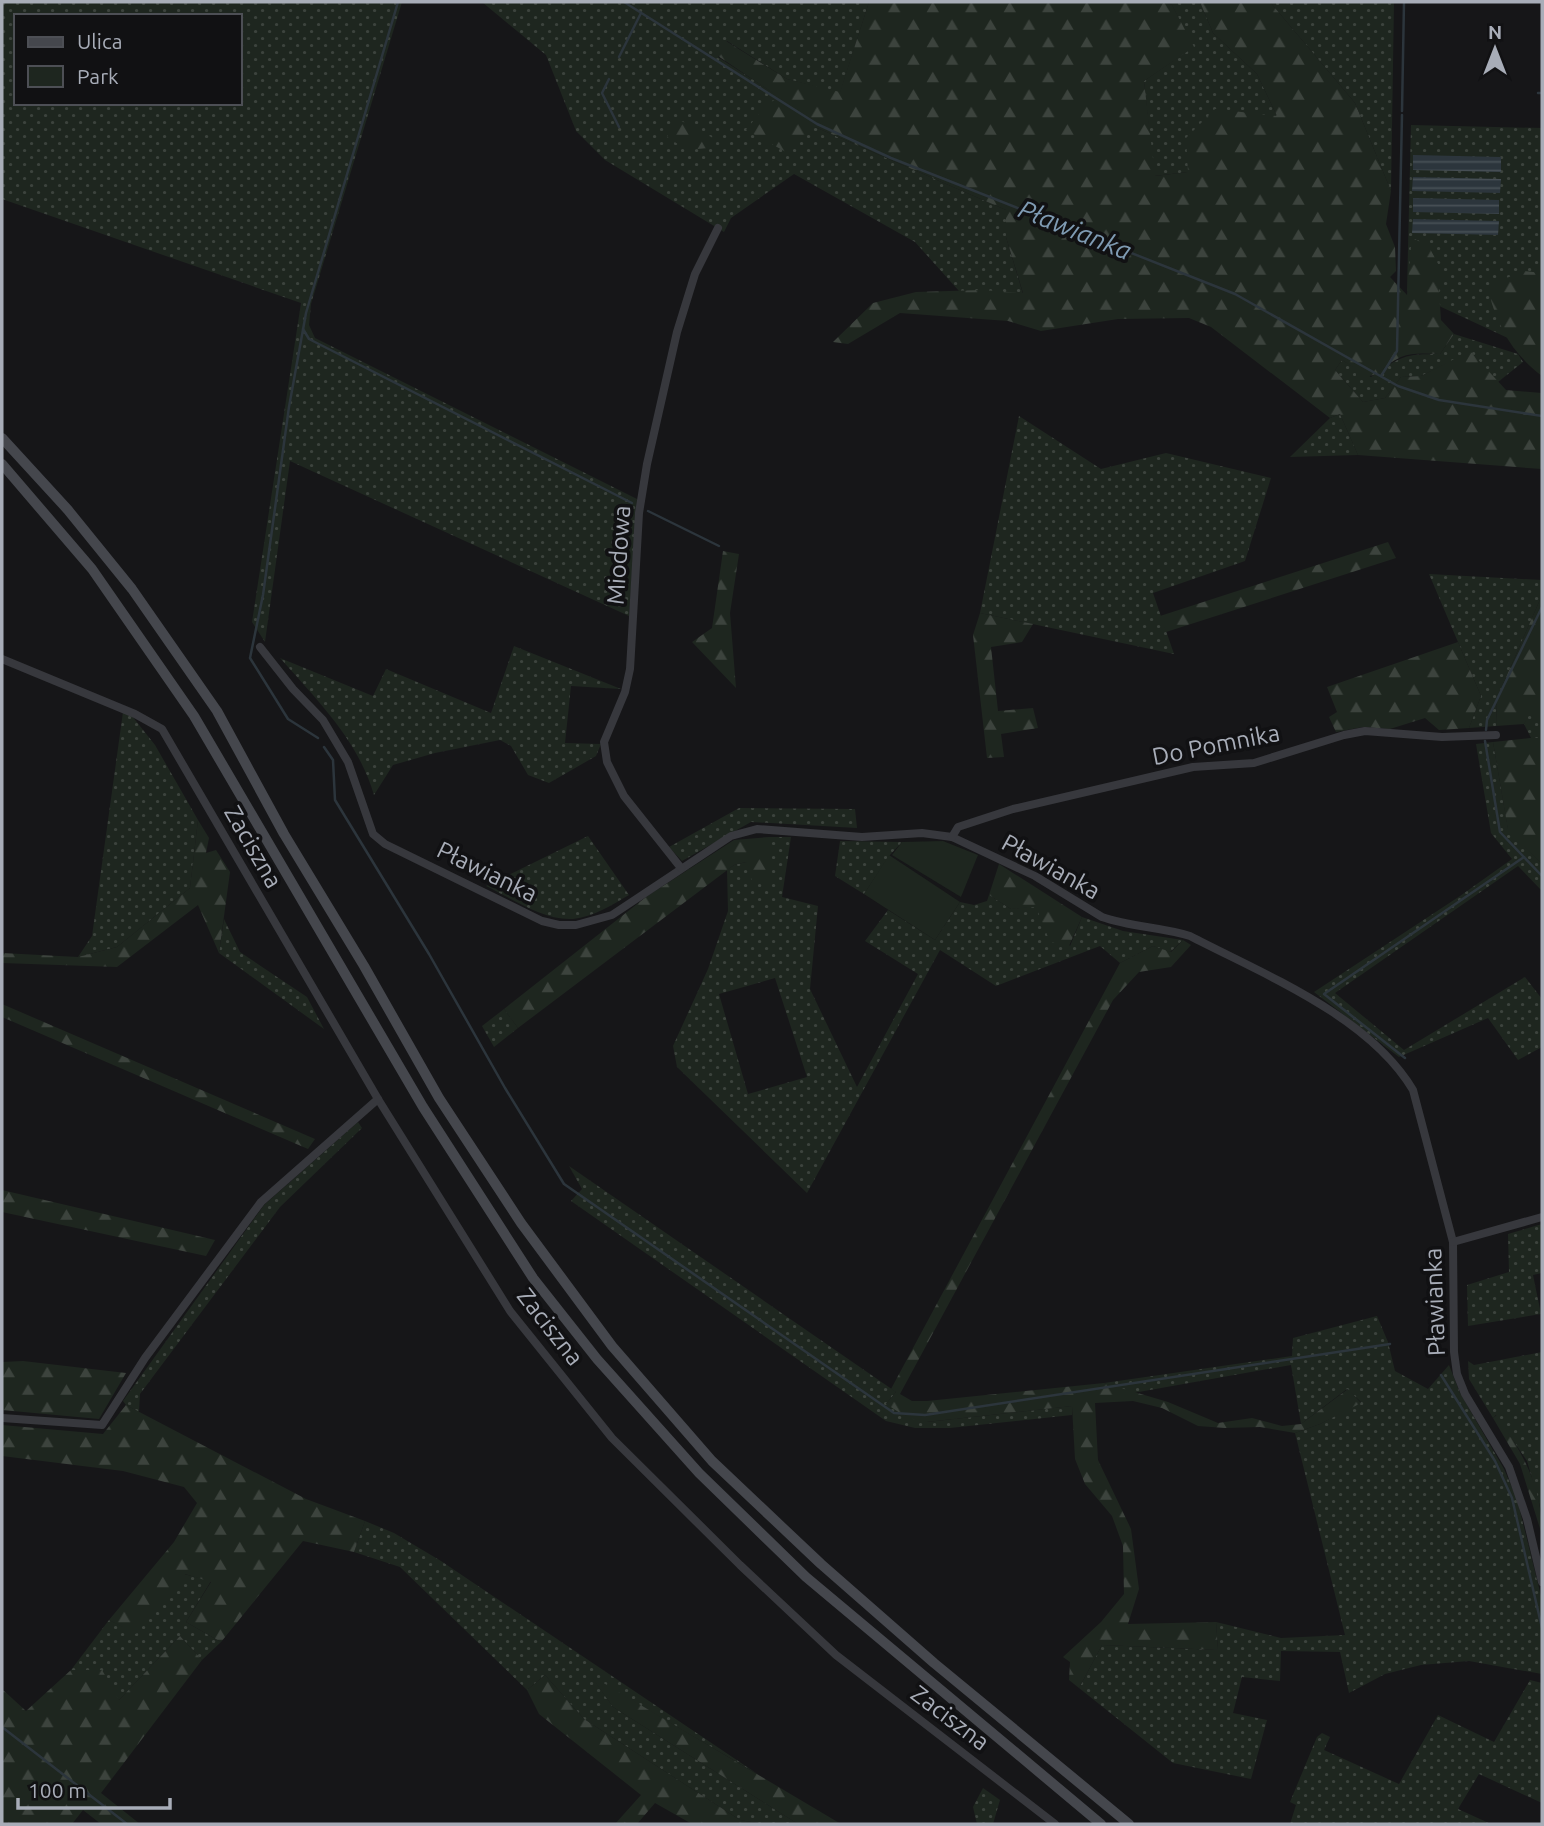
<svg xmlns="http://www.w3.org/2000/svg" width="1544" height="1826" viewBox="0 0 1544 1826" font-family="Ubuntu,sans-serif">
<style>
.grass{fill:url(#grass-dots);fill-rule:evenodd}
.forest{fill:url(#forest-firs)}
.green{fill:#1e261f}
.water{fill:url(#water-rules)}
.lines{fill:none;stroke-linecap:round;stroke-linejoin:round}
.stream{stroke:#2c353c;stroke-width:2.5}
.street{stroke:#37383d;stroke-width:8}
.secondary{stroke:#45474d;stroke-width:10}
.labels{text-anchor:middle;stroke-width:7;stroke-linejoin:round;paint-order:stroke}
.street-label{font-size:24px;fill:#a8adb8;stroke:#111113}
.water-label{font-size:26px;font-style:italic;fill:#7f9bb3;stroke:#111113}
</style>
<defs>
<pattern id="grass-dots" width="8" height="8" patternUnits="userSpaceOnUse" patternTransform="scale(1.75)"><rect width="8" height="8" fill="#1e261f"/><path d="M2 2h.1M6 6h.1" fill="none" stroke="#3c433d" stroke-width="1.8" stroke-linecap="round"/></pattern>
<pattern id="forest-firs" width="22" height="20" patternUnits="userSpaceOnUse" patternTransform="scale(1.75)"><rect width="22" height="20" fill="#1e261f"/><path d="M5 1l3.5 6h-7zM16 11l3.5 6h-7z" fill="#3c433d"/></pattern>
<pattern id="water-rules" width="6" height="5" patternUnits="userSpaceOnUse" patternTransform="scale(1.75)"><rect width="6" height="5" fill="#2c353c"/><path d="M0 2.5h6" fill="none" stroke="#485056"/></pattern>
</defs>
<rect width="100%" height="100%" fill="#161618"/>
<g class="grass">
<path d="M2 2H402L311 304 309 325 315 338 637 499 629 616 290 461 265 642 252 622 301 303 2 199ZM16 16H240V103H16Z"/>
<polygon points="482,2 869,2 840,93 787,79 727,41 718,57 780,97 815,127 1006,210 1006,237 1023,294 959,291 915,242 794,174 731,218 724,232 605,160 576,131 546,55"/>
<polygon points="1167,2 1200,2 1213,33 1257,74 1277,116 1188,172 1154,176 1144,81 1193,47 1172,5"/>
<polygon points="1270,2 1394,2 1391,191 1355,103"/>
<polygon points="1411,125 1542,128 1542,354 1407,291"/>
<path d="M1454 334 1518 354 1523 362 1498 382 1470 352 1421 376 1401 377 1385 398 1363 402 1335 370 1342 360 1371 377C1402 356 1403 354 1440 354Z"/>
<polygon points="1340,414 1358,455 1290,457 1330,418"/>
<polygon points="1019,416 1101,469 1166,453 1271,478 1245,561 1153,593 1174,654 980,613"/>
<polygon points="1429,574 1542,580 1542,595 1497,698 1496,726 1469,728 1481,696"/>
<path d="M514 646 621 689 571 686 565 743 601 744 596 756 549 783 528 775 511 746 500 740 435 753 393 765 374 795C358 740 317 700 280 658L373 696 386 669 491 713Z"/>
<polygon points="123,712 132,716 155,745 198,820 190,888 117,947 78,957 92,936"/>
<polygon points="1528,715 1542,715 1542,738 1531,738 1524,724"/>
<polygon points="1493,742 1508,829 1542,864 1542,891 1518,866 1335,993 1404,1050 1525,977 1542,999 1542,1047 1518,1060 1488,1018 1399,1057 1314,992 1460,896 1512,859 1491,833 1476,744"/>
<polygon points="739,808 855,809 857,828 751,822 682,861 669,847"/>
<path d="M588 836 629 895C612 905 593 917 573 919 544 921 511 898 486 886Z"/>
<path d="M769 837H791L782 897 818 906 810 989 857 1087 918 974 865 941 888 910 935 940 960 902 974 905 987 901 989 895 1011 909 1036 906 1070 946 1082 917 1123 931 1183 940 1170 952 1153 946 1120 963 1100 946 996 986 940 950 807 1193 677 1067 673 1046 708 969 728 911 727 870 734 865 746 862 769 884ZM775 978 807 1077 748 1094 719 994Z"/>
<polygon points="840,841 902,842 889,856 864,894 835,876"/>
<polygon points="224,919 240,952 307,997 324,1029 219,953"/>
<polygon points="504,1009 518,1028 494,1047 482,1026"/>
<polygon points="358,1122 362,1128 280,1207 140,1394 139,1412 126,1405 123,1401 264,1205"/>
<polygon points="569,1166 896,1392 886,1404 927,1422 1072,1406 1072,1415 950,1428 915,1428 886,1421 571,1201 582,1189"/>
<polygon points="1542,1224 1542,1273 1533,1275 1541,1314 1468,1326 1467,1285 1509,1272 1508,1234"/>
<polygon points="1377,1316 1388,1342 1395,1371 1428,1389 1449,1365 1460,1393 1504,1469 1517,1499 1542,1600 1542,1674 1469,1661 1421,1665 1385,1674 1349,1693 1340,1652 1281,1651 1280,1681 1242,1677 1233,1713 1267,1720 1251,1779 1173,1763 1079,1688 1102,1645 1218,1650 1216,1622 1281,1638 1345,1635 1295,1433 1320,1424 1361,1402 1347,1389 1301,1424 1291,1365 1133,1393 1104,1383 1292,1356 1293,1338"/>
<polygon points="1542,1352 1542,1513 1527,1461 1496,1415 1493,1418 1469,1379 1468,1361 1474,1365"/>
<polygon points="365,1521 394,1533 441,1561 759,1775 592,1677 613,1707 798,1824 763,1824 740,1820 584,1719 545,1675 527,1690 400,1567 354,1552"/>
<polygon points="184,1574 211,1581 186,1622 221,1642 202,1660 180,1636 119,1700 71,1670 109,1620 136,1633"/>
<polygon points="1530,1680 1542,1683 1542,1803 1479,1774 1458,1809 1491,1824 1290,1824 1296,1805 1290,1802 1317,1737 1322,1733 1330,1737 1324,1750 1399,1784 1438,1715 1494,1742"/>
<polygon points="983,1788 1000,1800 993,1824 977,1824 973,1807"/>
</g>
<g class="forest">
<path d="M869 2H1167L1172 5 1194 47 1144 81 1155 176 1188 172 1186 138 1215 109 1277 116 1257 74 1213 33 1200 2H1270L1355 103 1391 191 1386 224 1395 247 1396 271 1390 277 1407 295 1411 246 1415 239 1429 247 1443 273 1439 291 1441 320 1454 334 1440 354C1427 354 1413 352 1401 357 1381 366 1382 378 1356 377V369L1342 360 1335 370 1363 402 1385 398 1401 377 1421 376 1470 351 1506 390 1542 393V469L1358 455 1340 414 1330 418 1211 327 1189 318 1118 319 1041 331 1008 321 900 313 848 344 833 342 873 303 916 292 982 290 1023 293 1006 237V210L815 127 786 152 746 130 765 106 779 97 718 56 726 41 787 79 840 92Z"/>
<polygon points="676,118 713,138 708,148 687,150 667,137"/>
<path d="M1524 271 1542 273V376C1513 354 1498 328 1489 293L1499 281Z"/>
<polygon points="1388,542 1396,558 1166,632 1160,616"/>
<polygon points="723,551 739,554 730,613 736,688 692,642 712,628"/>
<polygon points="1542,595 1542,715 1529,715 1524,724 1496,726 1497,698"/>
<polygon points="980,613 1033,624 1022,642 991,647 998,711 1033,708 1038,728 1001,734 1004,757 987,758 973,635"/>
<polygon points="1458,642 1481,696 1469,728 1439,730 1425,718 1390,729 1363,727 1336,732 1329,717 1337,712 1327,687"/>
<polygon points="1530,738 1542,738 1542,864 1508,830 1493,742"/>
<polygon points="198,820 209,838 206,853 216,850 230,872 219,953 198,905 117,967 2,963 2,953 78,957 117,947 190,888"/>
<polygon points="769,837 770,884 753,884 746,862 734,865 518,1028 504,1009 646,897 734,840"/>
<polygon points="999,864 1082,917 1069,946 1050,942 1036,907 1011,909 989,895"/>
<polygon points="1183,940 1191,945 1171,967 1139,972 1113,1000 900,1394 912,1401 927,1401 1104,1383 1168,1402 1218,1423 1252,1418 1282,1426 1301,1424 1348,1389 1361,1403 1320,1424 1295,1433 1260,1427 1225,1428 1198,1426 1162,1408 1133,1401 1095,1403 1098,1460 1131,1529 1139,1589 1128,1624 1216,1622 1218,1650 1102,1645 1079,1688 1069,1680 1070,1662 1063,1657 1101,1622 1124,1594 1123,1546 1112,1516 1085,1484 1075,1459 1072,1406 926,1422 908,1418 886,1404 896,1392 891,1389 1120,963 1153,946 1171,952"/>
<polygon points="2,1004 315,1139 308,1149 2,1017"/>
<polygon points="2,1190 215,1240 206,1256 2,1212"/>
<polygon points="23,1361 126,1373 99,1419 2,1410 2,1362"/>
<polygon points="126,1405 306,1499 365,1521 354,1552 303,1541 221,1642 186,1622 211,1582 185,1574 136,1634 109,1620 174,1542 197,1503 184,1487 123,1471 2,1456 2,1425 103,1434"/>
<path d="M1497 1415C1523 1455 1542 1484 1542 1535L1520 1464 1493 1418Z"/>
<polygon points="180,1636 202,1660 101,1793 140,1824 101,1824 83,1810 72,1824 2,1824 2,1689 26,1711 71,1670 102,1670 119,1700"/>
<polygon points="545,1675 584,1719 740,1820 763,1824 692,1824 655,1803 637,1824 615,1824 641,1795 539,1714 527,1690"/>
<polygon points="590,1675 841,1824 798,1824 613,1707"/>
</g>
<g class="green">
<polygon points="943,841 978,855 961,897 892,855 902,842"/>
<polygon points="889,855 960,902 935,940 864,894"/>
</g>
<g class="water">
<polygon points="1413,155 1501,157 1501,172 1413,170"/>
<polygon points="1413,177 1501,179 1500,193 1412,191"/>
<polygon points="1413,198 1499,200 1499,214 1413,212"/>
<polygon points="1413,219 1499,221 1498,235 1412,233"/>
</g>
<g class="lines">
<g class="stream">
<polyline points="624,2 817,124 891,158 1235,294 1398,386 1439,400 1542,416"/>
<polyline points="619,57 641,13"/>
<polyline points="609,79 602,93 619,127"/>
<polyline points="1538,93 1542,93"/>
<polyline points="1402,111 1404,2"/>
<polyline points="303,329 309,339 632,503"/>
<polyline points="1381,376 1397,351 1402,115"/>
<polyline points="648,511 719,546"/>
<polyline points="1486,730 1487,720 1542,607"/>
<polyline points="318,738 288,719 250,658 263,595 289,407 306,313 398,2"/>
<polyline points="1485,741 1500,832 1542,876"/>
<polyline points="324,747 333,760 335,800 429,954 505,1088 564,1184 894,1413 925,1415 1390,1344"/>
<polyline points="1405,1058 1324,994 1524,857"/>
<polyline points="1441,1375 1495,1461 1512,1498 1542,1628"/>
<polyline points="2,1727 127,1824"/>
</g>
<g class="street">
<path d="M260 647 293 689 323 720 348 762 373 834 385 844 542 921 559 925H576L612 915 731 836 757 829 862 837 922 833 952 837 1035 876 1102 917C1130 927 1161 927 1190 936 1265 975 1369 1016 1413 1090L1453 1242 1454 1352 1457 1374 1465 1394 1509 1467 1527 1519 1542 1582"/>
<polyline points="2,659 135,714 162,729 378,1099 510,1311 612,1438 740,1565 836,1655 1055,1824"/>
<polyline points="952,837 958,827 1013,809 1193,767 1254,763 1344,735 1365,731 1442,737 1496,735"/>
<polyline points="681,868 624,796 607,762 604,742 625,692 630,669 639,513 647,464 677,332 695,274 718,228"/>
<polyline points="1453,1242 1542,1217"/>
<polyline points="2,1418 102,1425 145,1358 261,1202 378,1099"/>
</g>
<g class="secondary">
<polyline points="2,438 68,510 132,589 217,711 284,834 364,966 439,1098 521,1223 612,1346 712,1461 821,1564 934,1663 1129,1824"/>
<polyline points="2,464 92,569 194,716 423,1107 533,1278 597,1359 699,1473 806,1577 1101,1824"/>
</g>
</g>
<g class="labels">
<g class="street-label">
<text transform="translate(619 555) rotate(-86)" y="8">Miodowa</text>
<text transform="translate(1216 745) rotate(-11)" y="8">Do Pomnika</text>
<text transform="translate(253 847) rotate(60)" y="8">Zaciszna</text>
<text transform="translate(1051 867) rotate(29)" y="8">Pławianka</text>
<text transform="translate(487 872) rotate(26)" y="8">Pławianka</text>
<text transform="translate(1435 1302) rotate(-92)" y="8">Pławianka</text>
<text transform="translate(550 1327) rotate(52)" y="8">Zaciszna</text>
<text transform="translate(950 1718) rotate(37)" y="8">Zaciszna</text>
</g>
<g class="water-label">
<text transform="translate(1075 230) rotate(22)" y="9">Pławianka</text>
</g>
</g>
<rect width="1544" height="1826" fill="none" stroke="#a8adb8" stroke-width="7"/>
<rect x="14" y="14" width="228" height="91" fill="#111113" stroke="#4d4f55" stroke-width="2"/>
<rect x="28" y="37" width="35" height="10" fill="#45474d" stroke="#4d4f55" stroke-width="2"/>
<text x="77" y="49" font-size="21" fill="#a8adb8">Ulica</text>
<rect x="28" y="66" width="35" height="21" fill="#1e261f" stroke="#4d4f55" stroke-width="2"/>
<text x="77" y="84" font-size="21" fill="#a8adb8">Park</text>
<g transform="translate(1495 49)" stroke="#111113" stroke-width="5" paint-order="stroke">
<path d="M0-5L12 26L0 18L-12 26Z" fill="#a8adb8"/>
<text y="-10" font-size="19" font-weight="bold" text-anchor="middle" fill="#a8adb8">N</text>
</g>
<path d="M18 1798v10h152v-10" fill="none" stroke="#a8adb8" stroke-width="3.5"/>
<text x="28" y="1798" font-size="21" fill="#a8adb8" stroke="#111113" stroke-width="5" paint-order="stroke">100 m</text>
</svg>
